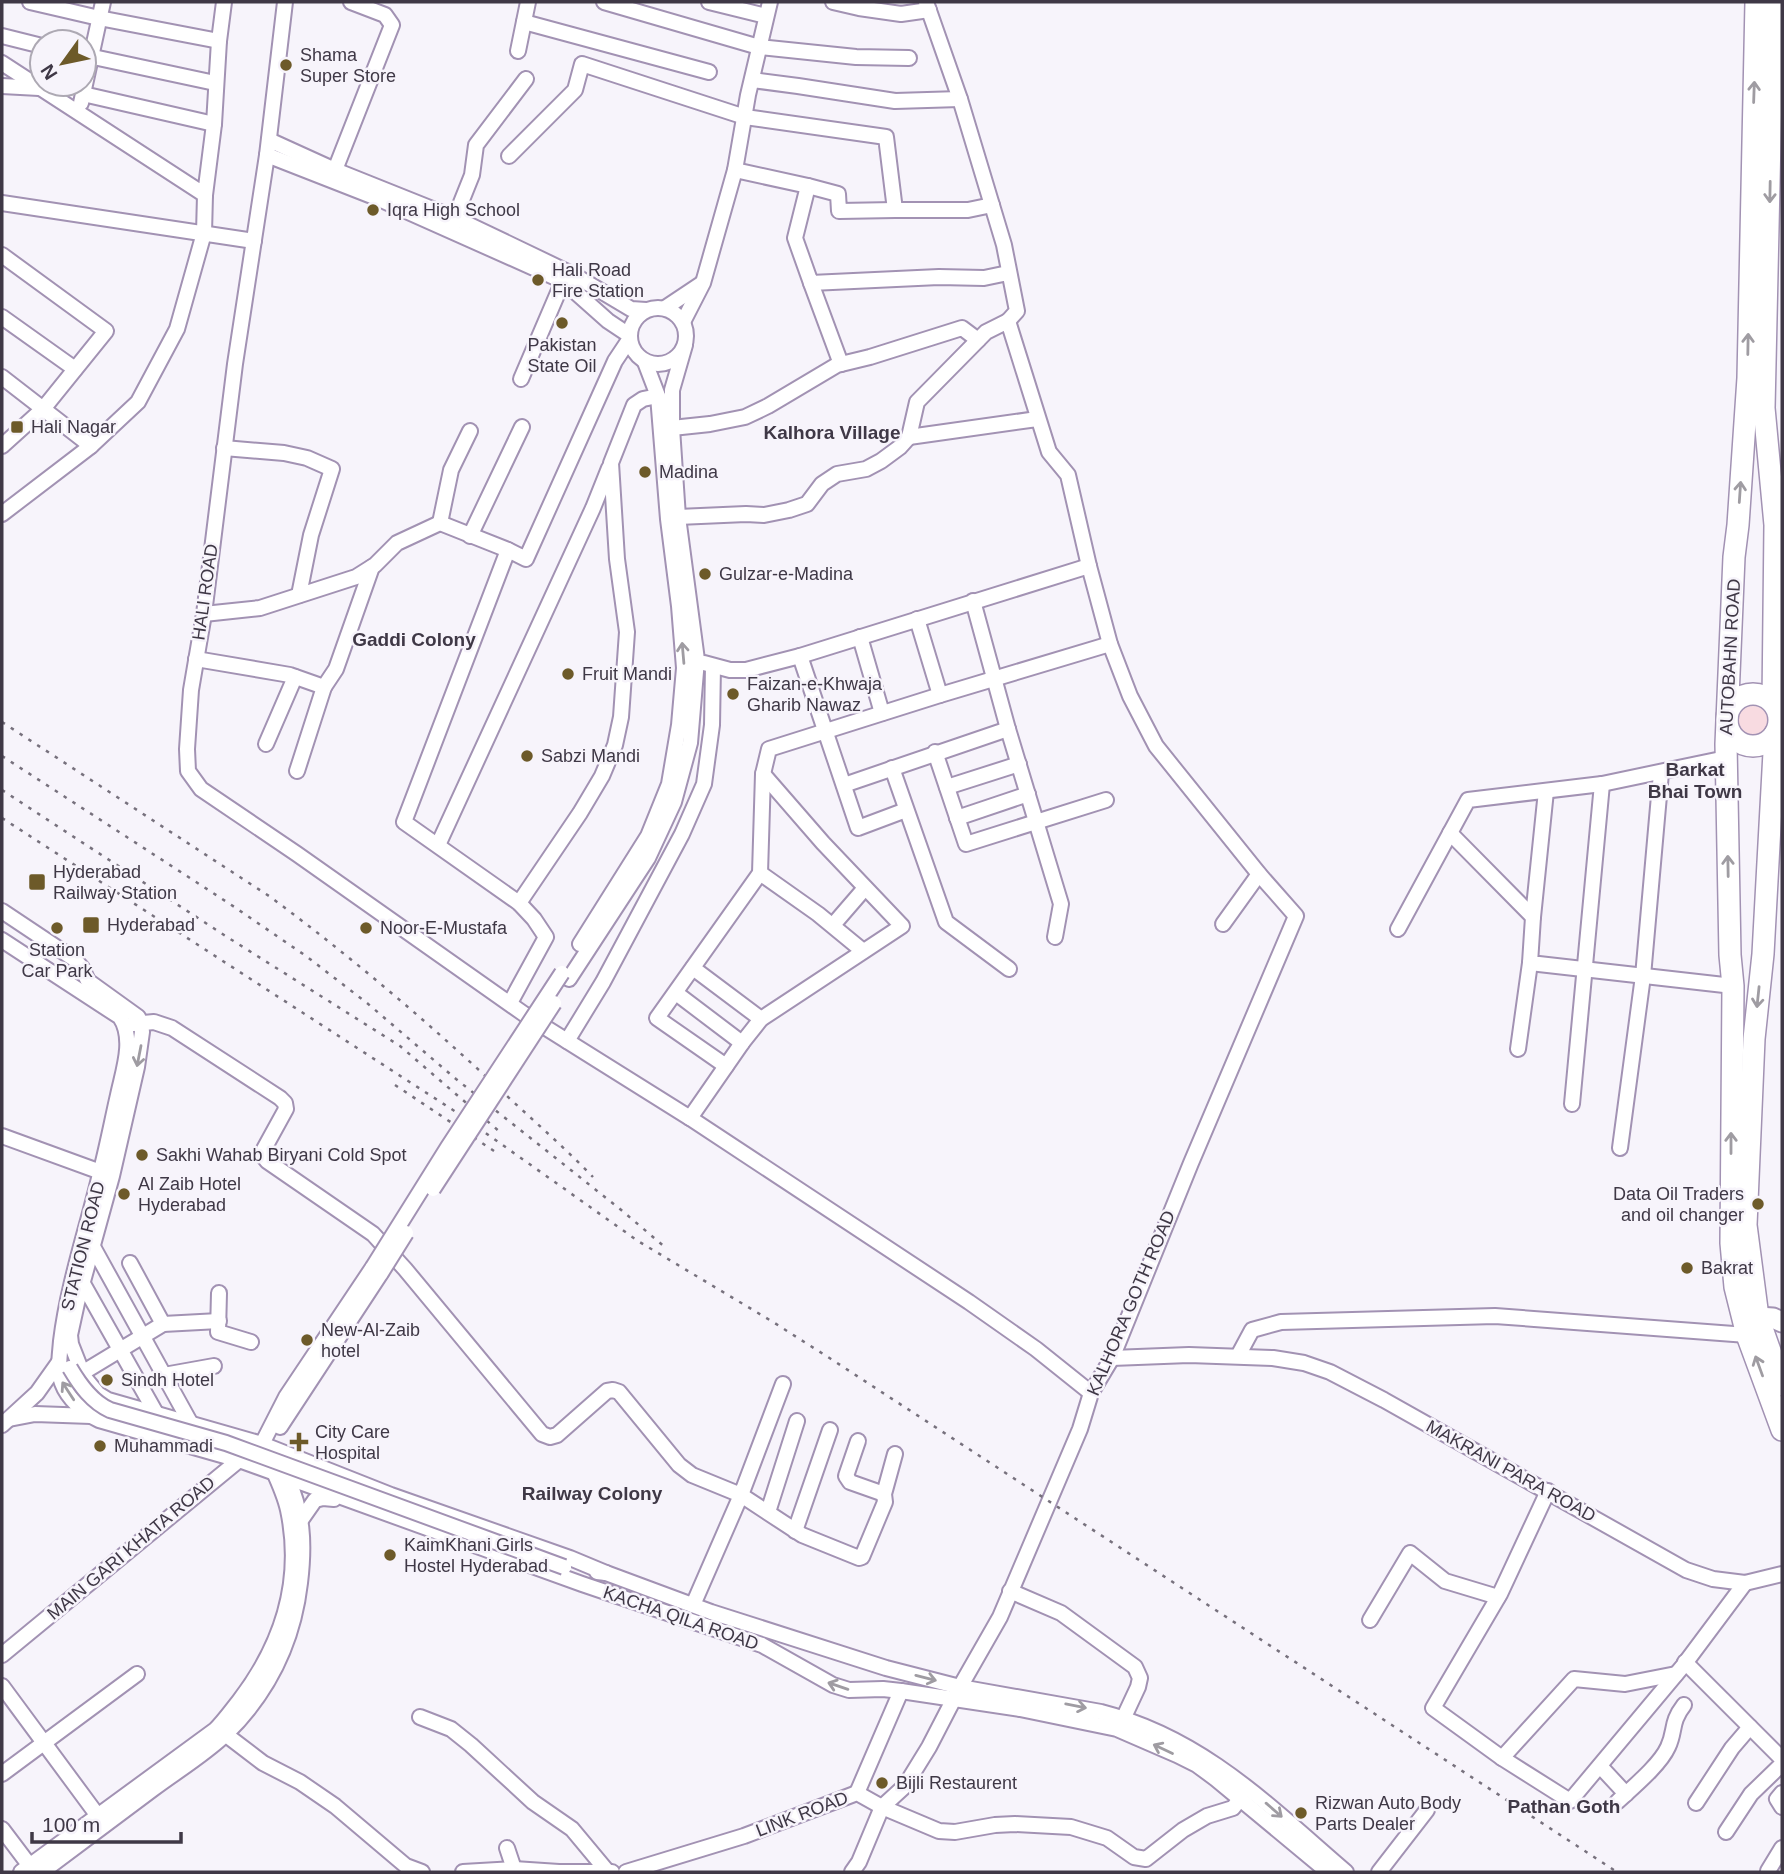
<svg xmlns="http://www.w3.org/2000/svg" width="1784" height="1874" viewBox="0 0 1784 1874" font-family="Helvetica,sans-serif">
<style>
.green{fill:#f8dbe1}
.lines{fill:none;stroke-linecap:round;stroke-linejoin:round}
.minor-casing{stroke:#a292b3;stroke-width:18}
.major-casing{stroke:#a292b3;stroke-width:23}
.highway-casing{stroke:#a292b3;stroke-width:24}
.minor{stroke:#fff;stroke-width:14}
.major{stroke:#fff;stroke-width:19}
.highway{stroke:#fff;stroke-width:21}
.rail{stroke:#77717d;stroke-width:2.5;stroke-dasharray:3.5 7;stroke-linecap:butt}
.minor-bridge-casing{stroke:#a292b3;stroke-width:18;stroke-linecap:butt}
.minor-bridge{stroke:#fff;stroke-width:14}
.oneway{stroke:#9f9ca2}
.poi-dot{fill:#6d5a29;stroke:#f7f4fb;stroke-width:2.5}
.labels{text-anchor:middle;stroke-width:5;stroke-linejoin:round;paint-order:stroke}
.poi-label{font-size:18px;fill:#3f3846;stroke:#f7f4fb;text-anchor:start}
.street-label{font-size:18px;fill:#3f3846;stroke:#f7f4fb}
.neighbourhood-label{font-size:19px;font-weight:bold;fill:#3f3846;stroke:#f7f4fb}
</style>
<rect width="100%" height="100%" fill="#f7f4fb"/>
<circle class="green" cx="1753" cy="721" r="15"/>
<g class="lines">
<defs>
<g id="minor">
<polyline points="30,2 99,18 219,41"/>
<polyline points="285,2 267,155 235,364 204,614 191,690 187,749 188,771 201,789 297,854 524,1014 690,1118 969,1302 1036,1349 1091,1393"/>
<polyline points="604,2 759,47 856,57 909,58"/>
<polyline points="709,2 766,16"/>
<polyline points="833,2 859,8 901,14 929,10"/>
<polyline points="926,2 960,99 1004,245 1017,311 1008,321"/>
<polyline points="524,22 709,72"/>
<polyline points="2,36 42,46"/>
<polyline points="518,51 528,2"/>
<polyline points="84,55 215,83"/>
<polyline points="2,63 205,195 214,124 219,41 224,2"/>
<polyline points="752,80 798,86 895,101 960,99"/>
<polyline points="2,86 39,88"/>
<polyline points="83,94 214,124"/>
<polyline points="81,103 103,2"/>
<polyline points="269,140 335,170 455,218 574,275 631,309 646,310"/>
<polyline points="267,155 377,198 563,281 608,321 629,335"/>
<polyline points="509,156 575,90 582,64 745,117 886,137 895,210 968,210 992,205"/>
<polyline points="335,170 392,25 385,15 351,2"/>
<polyline points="735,170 808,186 795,238 811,283 939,277 984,278 1008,273"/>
<polyline points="808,186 838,194 839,211 895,210"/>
<polyline points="2,203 254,241"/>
<polyline points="452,225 472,175 476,145 526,79"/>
<polyline points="2,255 106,331 43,409 2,446"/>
<polyline points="811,283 841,364"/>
<circle cx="658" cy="336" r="28"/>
<polyline points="665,308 701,284"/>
<polyline points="2,317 75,369"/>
<polyline points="683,322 703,283 735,170 748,95 770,2"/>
<polyline points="2,377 91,446"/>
<polyline points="521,379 563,281"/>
<polyline points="672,428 710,424 745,417 768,406 837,365 870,357 962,328 978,340"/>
<polyline points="909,437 1037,419"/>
<polyline points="224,448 284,453 307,458 332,469 311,535 299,595"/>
<polyline points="2,514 91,446 138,402 177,329 204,233 205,195"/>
<polyline points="678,517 746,514 764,515 789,510 807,504 822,484 837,474 866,469 881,461 900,447 909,437 917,402 986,332 1008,321 1049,452 1068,475 1089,566 1110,644 1130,696 1156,746 1259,874 1296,916 1191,1163 1112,1358 1091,1393 1080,1429 1000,1617 960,1687 929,1747 905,1786 882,1807 859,1862 852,1872"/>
<polyline points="440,523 451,470 470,431"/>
<polyline points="470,536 522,427"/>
<polyline points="508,550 526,559 615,361 629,340"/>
<polyline points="973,601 1008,729 1061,904 1055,937"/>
<polyline points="204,614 260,608 356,577 375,565 397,543 440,523 508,550 404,822 519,903 534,919 546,937 510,1003"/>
<polyline points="917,619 940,695"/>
<polyline points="860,637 882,713"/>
<polyline points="800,656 858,828 906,810"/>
<polyline points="196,659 290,675 324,687 336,669 372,567"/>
<polyline points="704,663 730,670 746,670 800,656 1089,566"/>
<polyline points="266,744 295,677"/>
<polyline points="935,752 966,844 1106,800"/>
<polyline points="892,768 946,922 1009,969"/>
<polyline points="297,771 324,687"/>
<polyline points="844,785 1008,729"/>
<polyline points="947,787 1019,764"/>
<polyline points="957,818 1028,794"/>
<polyline points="1450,833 1533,917 1530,963 1733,986"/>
<polyline points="438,845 593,508 609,468"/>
<polyline points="760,873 818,914 863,951"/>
<polyline points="519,903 580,813 602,776 615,745 621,717 627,632 617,559 611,463 634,405 643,399 658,396"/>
<polyline points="2,911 74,959 82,968 88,981 138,1017 141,1023 142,1032 137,1067 112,1176 77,1303 70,1335 71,1344 84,1377 98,1394 108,1400 262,1444 391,1495 570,1558 606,1573"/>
<polyline points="1533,917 1546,791"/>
<polyline points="1223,924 1259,874"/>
<polyline points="833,925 865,888"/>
<polyline points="1398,929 1468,800 1602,784 1726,758"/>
<path d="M2 940 120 1017C135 1039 123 1071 118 1095 112 1121 107 1148 100 1174 87 1229 68 1284 61 1341 60 1355 57 1370 62 1383 68 1399 84 1413 99 1420L239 1460 582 1584 762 1645 833 1685 849 1690 883 1689 901 1691 1020 1709 1117 1729 1177 1755 1197 1765 1216 1779 1328 1872"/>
<polyline points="580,944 648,836 669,784 679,725 684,668 679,606 668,519 658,396 645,362"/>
<polyline points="693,968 761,1019"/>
<polyline points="569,979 648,858 674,802 690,743 697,660 678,517 672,428 672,390 685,345"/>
<polyline points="676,993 742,1043"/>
<polyline points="133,1024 154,1022 172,1028 280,1098 285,1103 286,1109 264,1149 263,1156 267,1161 373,1234 405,1269 542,1434 550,1437 557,1435 607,1391 613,1390 619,1392 679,1465 692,1475 741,1495 783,1384"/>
<polyline points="567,1041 603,982 682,834 704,784 712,725 713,666"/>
<polyline points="1518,1049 1530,963"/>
<polyline points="726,1066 657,1018 760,873 763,774 769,749 940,695 1110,644"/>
<polyline points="1572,1104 1602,784"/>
<polyline points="690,1118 742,1043 761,1019 902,926 823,843 763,774"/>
<polyline points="2,1136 109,1175"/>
<polyline points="1620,1148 1643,976 1661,773"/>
<polyline points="92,1245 191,1424"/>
<polyline points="130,1263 163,1324"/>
<polyline points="82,1282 157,1415"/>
<polyline points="219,1293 218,1332 251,1342"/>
<polyline points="1238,1356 1252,1330 1281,1322 1495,1316 1747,1335"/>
<polyline points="1112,1358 1189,1355 1273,1358 1304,1363 1330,1372 1384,1400 1686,1570 1713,1579 1745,1583 1782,1574"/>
<polyline points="82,1373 163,1324 219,1321"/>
<polyline points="164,1375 214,1366"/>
<polyline points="9,1419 35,1414 91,1416"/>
<polyline points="2,1425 37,1393 59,1362"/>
<polyline points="280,1427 381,1273"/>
<polyline points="858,1441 846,1476 850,1482 884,1494"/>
<polyline points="1548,1491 1500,1594 1433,1708 1502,1758 1570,1801 1683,1666 1745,1583"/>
<polyline points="768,1512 797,1421"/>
<polyline points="301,1520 315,1500 323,1498 334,1499"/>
<polyline points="795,1531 830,1430"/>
<path d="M597 1572 606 1573 711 1612 886 1668 960 1687 1101 1712C1203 1738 1269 1806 1346 1872"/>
<polyline points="1010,1591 1061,1613 1135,1667 1140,1678 1138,1687 1124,1717"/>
<polyline points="693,1605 741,1495 802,1535 859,1558 862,1557 885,1502 884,1494 895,1454"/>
<polyline points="1370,1620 1410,1553 1445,1581 1498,1597"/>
<polyline points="2,1655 244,1456"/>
<polyline points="1685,1662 1782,1759"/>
<polyline points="2,1686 98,1816"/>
<polyline points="420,1717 451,1729 471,1745 533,1802 572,1829 607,1871"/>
<polyline points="225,1734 263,1763 300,1782 335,1806 406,1866 422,1872"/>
<polyline points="1502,1758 1574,1679 1625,1684 1676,1674"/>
<polyline points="1600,1766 1626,1794"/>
<polyline points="2,1774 137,1674"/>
<polyline points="857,1793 901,1691"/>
<polyline points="1782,1793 1777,1799 1782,1807"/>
<path d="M1617 1802C1632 1788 1660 1765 1668 1747 1676 1730 1670 1723 1684 1705"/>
<polyline points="1696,1803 1732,1748 1750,1727"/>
<polyline points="2,1829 30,1866"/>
<polyline points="1726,1832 1751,1794 1782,1764"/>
<polyline points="507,1848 515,1872"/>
<polyline points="1768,1871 1782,1848"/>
<path d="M21 1872 215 1730C224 1721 231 1711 239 1701 282 1645 303 1581 288 1510 283 1487 270 1466 262 1444L286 1397 373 1267"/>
<path d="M42 1872C79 1844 116 1817 153 1789 177 1771 204 1755 226 1734 269 1692 293 1643 300 1583 305 1542 303 1512 286 1474"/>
<polyline points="463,1872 514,1869 559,1872 612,1872"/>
<polyline points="626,1872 744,1836 857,1793 882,1807 939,1831 955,1832 995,1825 1015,1824 1071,1827 1107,1838 1134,1857 1146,1859 1183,1830 1207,1816 1233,1808 1240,1799"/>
<polyline points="1379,1872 1427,1810"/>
</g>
<polyline id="major" points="1758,1317 1773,1318 1782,1322"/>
<g id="highway">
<polyline points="1756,2 1748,378 1738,525 1734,557 1726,744 1730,955 1733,986 1731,1243 1735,1287 1747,1335 1782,1430"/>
<circle cx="1753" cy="720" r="26"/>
<polyline points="1773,702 1775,525 1764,408 1773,2"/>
<polyline points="1775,734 1763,954 1754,1039 1746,1225 1758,1317 1782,1385"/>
</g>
</defs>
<use href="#minor" class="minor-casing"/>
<use href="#major" class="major-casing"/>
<use href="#highway" class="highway-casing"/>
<use href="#minor" class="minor"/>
<use href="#major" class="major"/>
<use href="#highway" class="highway"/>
<g class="rail">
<path d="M2 722 269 896C353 958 431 1025 507 1096 536 1123 566 1149 593 1177"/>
<polyline points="2,756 230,904 306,956 367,1003 456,1079 620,1209 666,1248"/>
<polyline points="2,790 224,935 400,1046 500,1132"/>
<polyline points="2,818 456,1112 638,1241 773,1322 831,1359 1617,1872"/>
<polyline points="395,1085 494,1151"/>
</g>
<defs>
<g id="minor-bridge">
<polyline points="433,1189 554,1003"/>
<polyline points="373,1267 448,1147 562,973"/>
<polyline points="381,1273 406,1233"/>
<path d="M70 1368C80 1385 92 1402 110 1410L226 1443 564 1567"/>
</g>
</defs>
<use href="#minor-bridge" class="minor-bridge-casing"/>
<use href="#minor-bridge" class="minor-bridge"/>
</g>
<defs><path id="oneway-shaft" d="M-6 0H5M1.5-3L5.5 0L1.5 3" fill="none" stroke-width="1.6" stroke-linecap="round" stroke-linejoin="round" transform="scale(1.75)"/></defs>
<g class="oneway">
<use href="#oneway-shaft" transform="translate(1754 92) rotate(-88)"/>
<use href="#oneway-shaft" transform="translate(1770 192) rotate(91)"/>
<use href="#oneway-shaft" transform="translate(1748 344) rotate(-89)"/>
<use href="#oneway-shaft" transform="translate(1740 492) rotate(-86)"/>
<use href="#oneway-shaft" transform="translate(683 653) rotate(-95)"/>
<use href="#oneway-shaft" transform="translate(1728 866) rotate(-91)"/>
<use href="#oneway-shaft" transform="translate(1758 997) rotate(96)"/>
<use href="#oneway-shaft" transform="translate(139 1056) rotate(101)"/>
<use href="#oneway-shaft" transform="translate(1731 1143) rotate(-90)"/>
<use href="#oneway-shaft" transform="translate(1759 1366) rotate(-110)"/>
<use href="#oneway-shaft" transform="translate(68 1391) rotate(-123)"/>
<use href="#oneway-shaft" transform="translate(926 1678) rotate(14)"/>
<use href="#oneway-shaft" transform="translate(838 1686) rotate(-161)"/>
<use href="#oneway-shaft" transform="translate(1076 1706) rotate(11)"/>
<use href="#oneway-shaft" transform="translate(1163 1749) rotate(-155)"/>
<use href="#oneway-shaft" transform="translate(1274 1810) rotate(41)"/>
</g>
<g class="poi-dot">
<circle cx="286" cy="65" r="7"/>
<circle cx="373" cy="210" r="7"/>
<circle cx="538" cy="280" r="7"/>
<circle cx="562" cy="323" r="7"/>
<rect x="10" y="420" width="14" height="14" rx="3.5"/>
<circle cx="645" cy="472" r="7"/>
<circle cx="705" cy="574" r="7"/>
<circle cx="568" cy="674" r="7"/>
<circle cx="733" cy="694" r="7"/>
<circle cx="527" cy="756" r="7"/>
<rect x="28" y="873" width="18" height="18" rx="3.5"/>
<rect x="82" y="916" width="18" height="18" rx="3.5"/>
<circle cx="57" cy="928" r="7"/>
<circle cx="366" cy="928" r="7"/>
<circle cx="142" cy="1155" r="7"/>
<circle cx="124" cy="1194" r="7"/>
<circle cx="1758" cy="1204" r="7"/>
<circle cx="1687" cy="1268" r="7"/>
<circle cx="307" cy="1340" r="7"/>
<circle cx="107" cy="1380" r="7"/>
<path d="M295.5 1431.5h7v7h7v7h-7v7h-7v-7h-7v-7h7z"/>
<circle cx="100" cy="1446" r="7"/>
<circle cx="390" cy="1555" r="7"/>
<circle cx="882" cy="1783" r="7"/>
<circle cx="1301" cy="1813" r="7"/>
</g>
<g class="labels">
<g class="poi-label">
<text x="300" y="61">Shama<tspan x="300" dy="21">Super Store</tspan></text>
<text x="387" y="216">Iqra High School</text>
<text x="552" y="276">Hali Road<tspan x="552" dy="21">Fire Station</tspan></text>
<text x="562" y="351" text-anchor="middle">Pakistan<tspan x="562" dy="21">State Oil</tspan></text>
<text x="31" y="433">Hali Nagar</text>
<text x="659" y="478">Madina</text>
<text x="719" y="580">Gulzar-e-Madina</text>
<text x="582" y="680">Fruit Mandi</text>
<text x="747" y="690">Faizan-e-Khwaja<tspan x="747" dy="21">Gharib Nawaz</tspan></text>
<text x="541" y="762">Sabzi Mandi</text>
<text x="53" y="878">Hyderabad<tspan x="53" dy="21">Railway Station</tspan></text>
<text x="107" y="931">Hyderabad</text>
<text x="380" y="934">Noor-E-Mustafa</text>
<text x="57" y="956" text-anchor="middle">Station<tspan x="57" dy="21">Car Park</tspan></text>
<text x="156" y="1161">Sakhi Wahab Biryani Cold Spot</text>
<text x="138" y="1190">Al Zaib Hotel<tspan x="138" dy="21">Hyderabad</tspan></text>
<text x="1744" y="1200" text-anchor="end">Data Oil Traders<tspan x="1744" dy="21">and oil changer</tspan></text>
<text x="1701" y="1274">Bakrat</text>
<text x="321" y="1336">New-Al-Zaib<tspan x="321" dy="21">hotel</tspan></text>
<text x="121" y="1386">Sindh Hotel</text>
<text x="315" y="1438">City Care<tspan x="315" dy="21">Hospital</tspan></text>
<text x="114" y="1452">Muhammadi</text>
<text x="404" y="1551">KaimKhani Girls<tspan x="404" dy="21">Hostel Hyderabad</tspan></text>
<text x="896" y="1789">Bijli Restaurent</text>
<text x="1315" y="1809">Rizwan Auto Body<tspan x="1315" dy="21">Parts Dealer</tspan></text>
</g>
<g class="street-label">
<text transform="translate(205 592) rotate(-82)" y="6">HALI ROAD</text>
<text transform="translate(1730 657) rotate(-87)" y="6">AUTOBAHN ROAD</text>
<text transform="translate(83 1246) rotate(-76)" y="6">STATION ROAD</text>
<text transform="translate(1131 1303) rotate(-67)" y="6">KALHORA GOTH ROAD</text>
<text transform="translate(1511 1471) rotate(29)" y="6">MAKRANI PARA ROAD</text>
<text transform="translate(131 1548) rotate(-40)" y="6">MAIN GARI KHATA ROAD</text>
<text transform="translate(681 1618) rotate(19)" y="6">KACHA QILA ROAD</text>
<text transform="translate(802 1814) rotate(-21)" y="6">LINK ROAD</text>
</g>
<g class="neighbourhood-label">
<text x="832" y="439">Kalhora Village</text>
<text x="414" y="646">Gaddi Colony</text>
<text x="1695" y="776">Barkat<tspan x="1695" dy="22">Bhai Town</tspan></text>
<text x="592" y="1500">Railway Colony</text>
<text x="1564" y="1813">Pathan Goth</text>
</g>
</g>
<rect width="1784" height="1874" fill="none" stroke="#3f3846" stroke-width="7"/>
<g transform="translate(63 63) rotate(237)"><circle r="33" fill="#f7f4fb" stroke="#ada9b3" stroke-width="2"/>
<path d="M0-5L12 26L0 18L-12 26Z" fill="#6d5a29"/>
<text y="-10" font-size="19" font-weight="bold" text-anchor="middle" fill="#3f3846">N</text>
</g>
<path d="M32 1832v10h149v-10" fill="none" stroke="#3f3846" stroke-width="3.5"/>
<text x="42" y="1832" font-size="21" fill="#3f3846" stroke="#f7f4fb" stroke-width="5" paint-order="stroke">100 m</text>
</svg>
